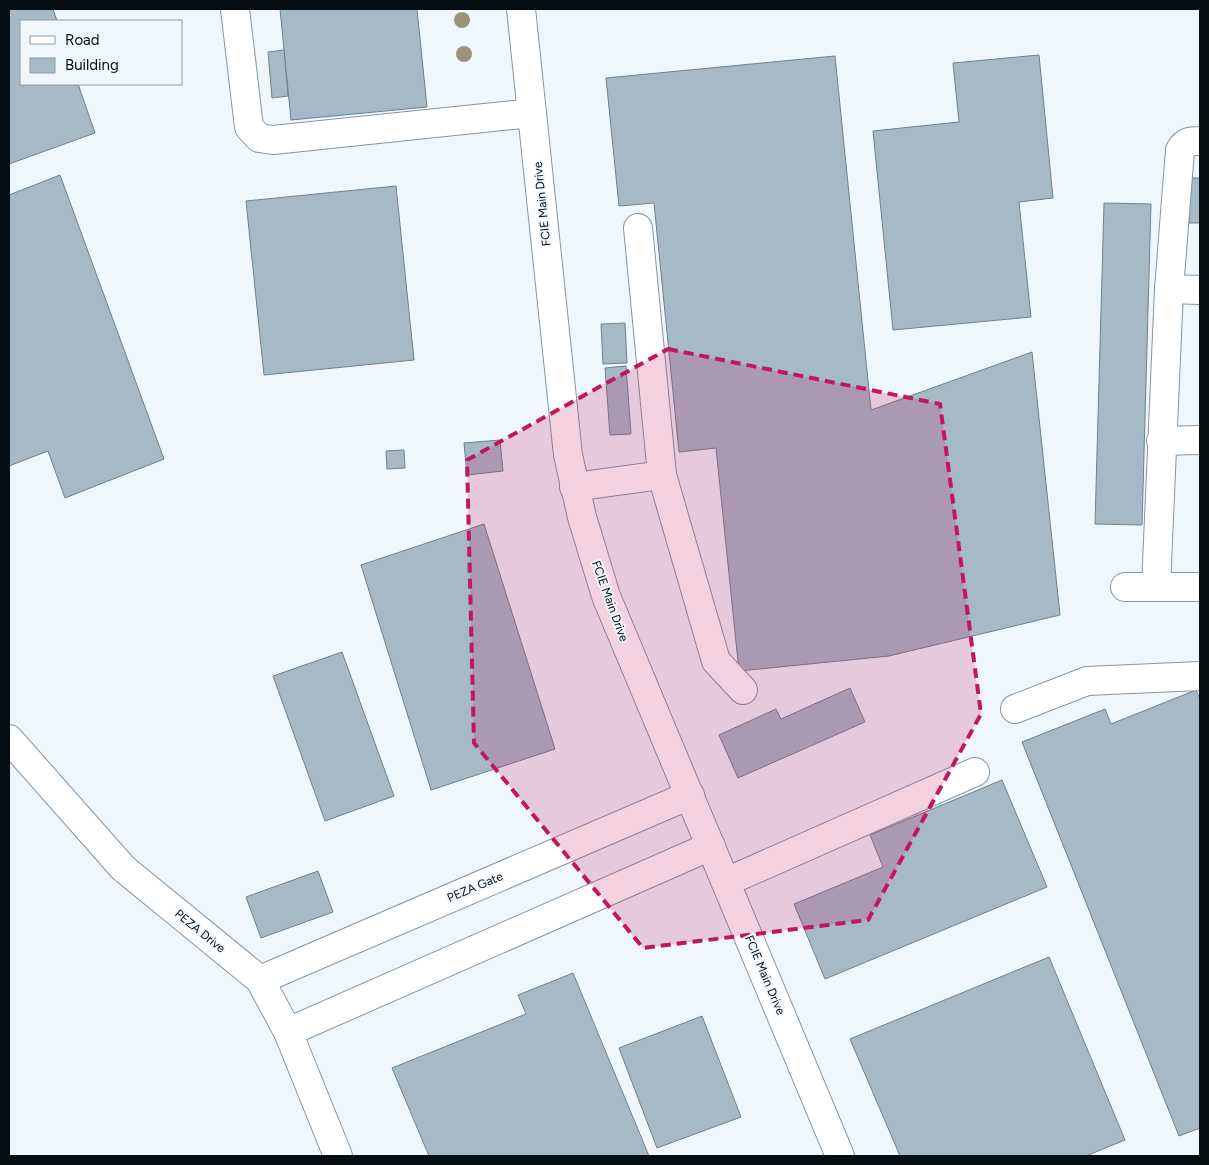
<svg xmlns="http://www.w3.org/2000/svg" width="1209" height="1165" viewBox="0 0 1209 1165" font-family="Figtree,sans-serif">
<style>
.building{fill:#a5b9c7;stroke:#6e808d}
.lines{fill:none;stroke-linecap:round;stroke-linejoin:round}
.minor-casing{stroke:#8396a4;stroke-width:30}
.minor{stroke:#fff;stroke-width:28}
.tree{fill:#9c937c}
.marked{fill:#c2185b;fill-opacity:0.2;stroke:#c2185b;stroke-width:4;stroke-dasharray:10 6;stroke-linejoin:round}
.labels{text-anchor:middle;stroke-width:4;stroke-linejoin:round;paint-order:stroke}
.street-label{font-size:12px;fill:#070e12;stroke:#eff7fd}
</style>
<rect width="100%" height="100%" fill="#eff7fd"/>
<g class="building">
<polygon points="9,9 53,9 57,21 21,21 21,84 78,84 95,133 9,164"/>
<polygon points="280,9 417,9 427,107 291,120"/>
<polygon points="284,50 288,96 272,98 268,52"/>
<polygon points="1039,55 1053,198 1019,202 1031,317 893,330 873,131 959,122 953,63"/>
<polygon points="835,56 871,410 1032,352 1060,615 889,656 739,671 716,448 679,452 654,203 619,206 606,78"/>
<polygon points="60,175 164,459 65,498 48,451 9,466 9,195"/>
<rect x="1189" y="178" width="11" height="45"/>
<polygon points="396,186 414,360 264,375 246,201"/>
<polygon points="1104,203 1151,204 1142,525 1095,524"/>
<polygon points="625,323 627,363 603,364 601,324"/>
<polygon points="626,366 631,434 610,435 605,368"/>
<polygon points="500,440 503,471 467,475 464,443"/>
<polygon points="404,450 405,468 387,469 386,451"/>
<polygon points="484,524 555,749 431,790 361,565"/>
<polygon points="342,652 394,796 325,821 273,676"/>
<polygon points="850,688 865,722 738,778 719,735 776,709 781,719"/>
<polygon points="1196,690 1200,699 1200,1128 1179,1136 1022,742 1105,709 1111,724"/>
<polygon points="1002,780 1047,887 825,979 794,904 883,867 870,835"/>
<polygon points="318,871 333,912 261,938 246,897"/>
<polygon points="1049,957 1125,1140 1086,1156 900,1156 850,1039"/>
<polygon points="573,973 649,1156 429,1156 392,1068 526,1014 518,995"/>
<polygon points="702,1016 741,1117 657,1148 619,1048"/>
</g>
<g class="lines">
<defs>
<g id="minor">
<polyline points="235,9 249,127 259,138 273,140 532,113"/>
<polyline points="521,9 568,455 582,517 606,596 840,1156"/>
<polyline points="638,228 662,475 716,661 743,690"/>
<polyline points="1169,289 1200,290"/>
<polyline points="1161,441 1200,440"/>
<polyline points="574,487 662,475"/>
<polyline points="1125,587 1200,587"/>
<path d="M1156 587 1169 289 1180 150C1185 141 1191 141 1200 141"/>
<polyline points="1015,709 1087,681 1200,676"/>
<polyline points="9,739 123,868 260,980 288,1032 338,1156"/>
<polyline points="726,882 975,772"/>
<polyline points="260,980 690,795"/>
<polyline points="288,1032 711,846"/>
</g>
</defs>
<use href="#minor" class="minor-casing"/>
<use href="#minor" class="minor"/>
</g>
<g class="tree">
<circle cx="462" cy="20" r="8"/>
<circle cx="464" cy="54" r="8"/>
</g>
<path class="marked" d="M668 349 940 404 981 714 868 920 643 948 474 743 467 460Z"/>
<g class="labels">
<g class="street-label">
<text transform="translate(542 204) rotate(-96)" y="4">FCIE Main Drive</text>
<text transform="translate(610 601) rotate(70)" y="4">FCIE Main Drive</text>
<text transform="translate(475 887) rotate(-23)" y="4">PEZA Gate</text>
<text transform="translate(200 931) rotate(39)" y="4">PEZA Drive</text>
<text transform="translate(765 975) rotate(67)" y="4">FCIE Main Drive</text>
</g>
</g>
<rect width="1209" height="1165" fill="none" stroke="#070e12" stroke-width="20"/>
<rect x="20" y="20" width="162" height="65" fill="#eff7fd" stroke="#929a9f"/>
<rect x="30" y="36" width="25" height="8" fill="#ffffff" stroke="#929a9f"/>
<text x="65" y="45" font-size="15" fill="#070e12">Road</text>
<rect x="30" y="58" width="25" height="15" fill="#a5b9c7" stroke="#929a9f"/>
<text x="65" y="70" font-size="15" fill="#070e12">Building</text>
</svg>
